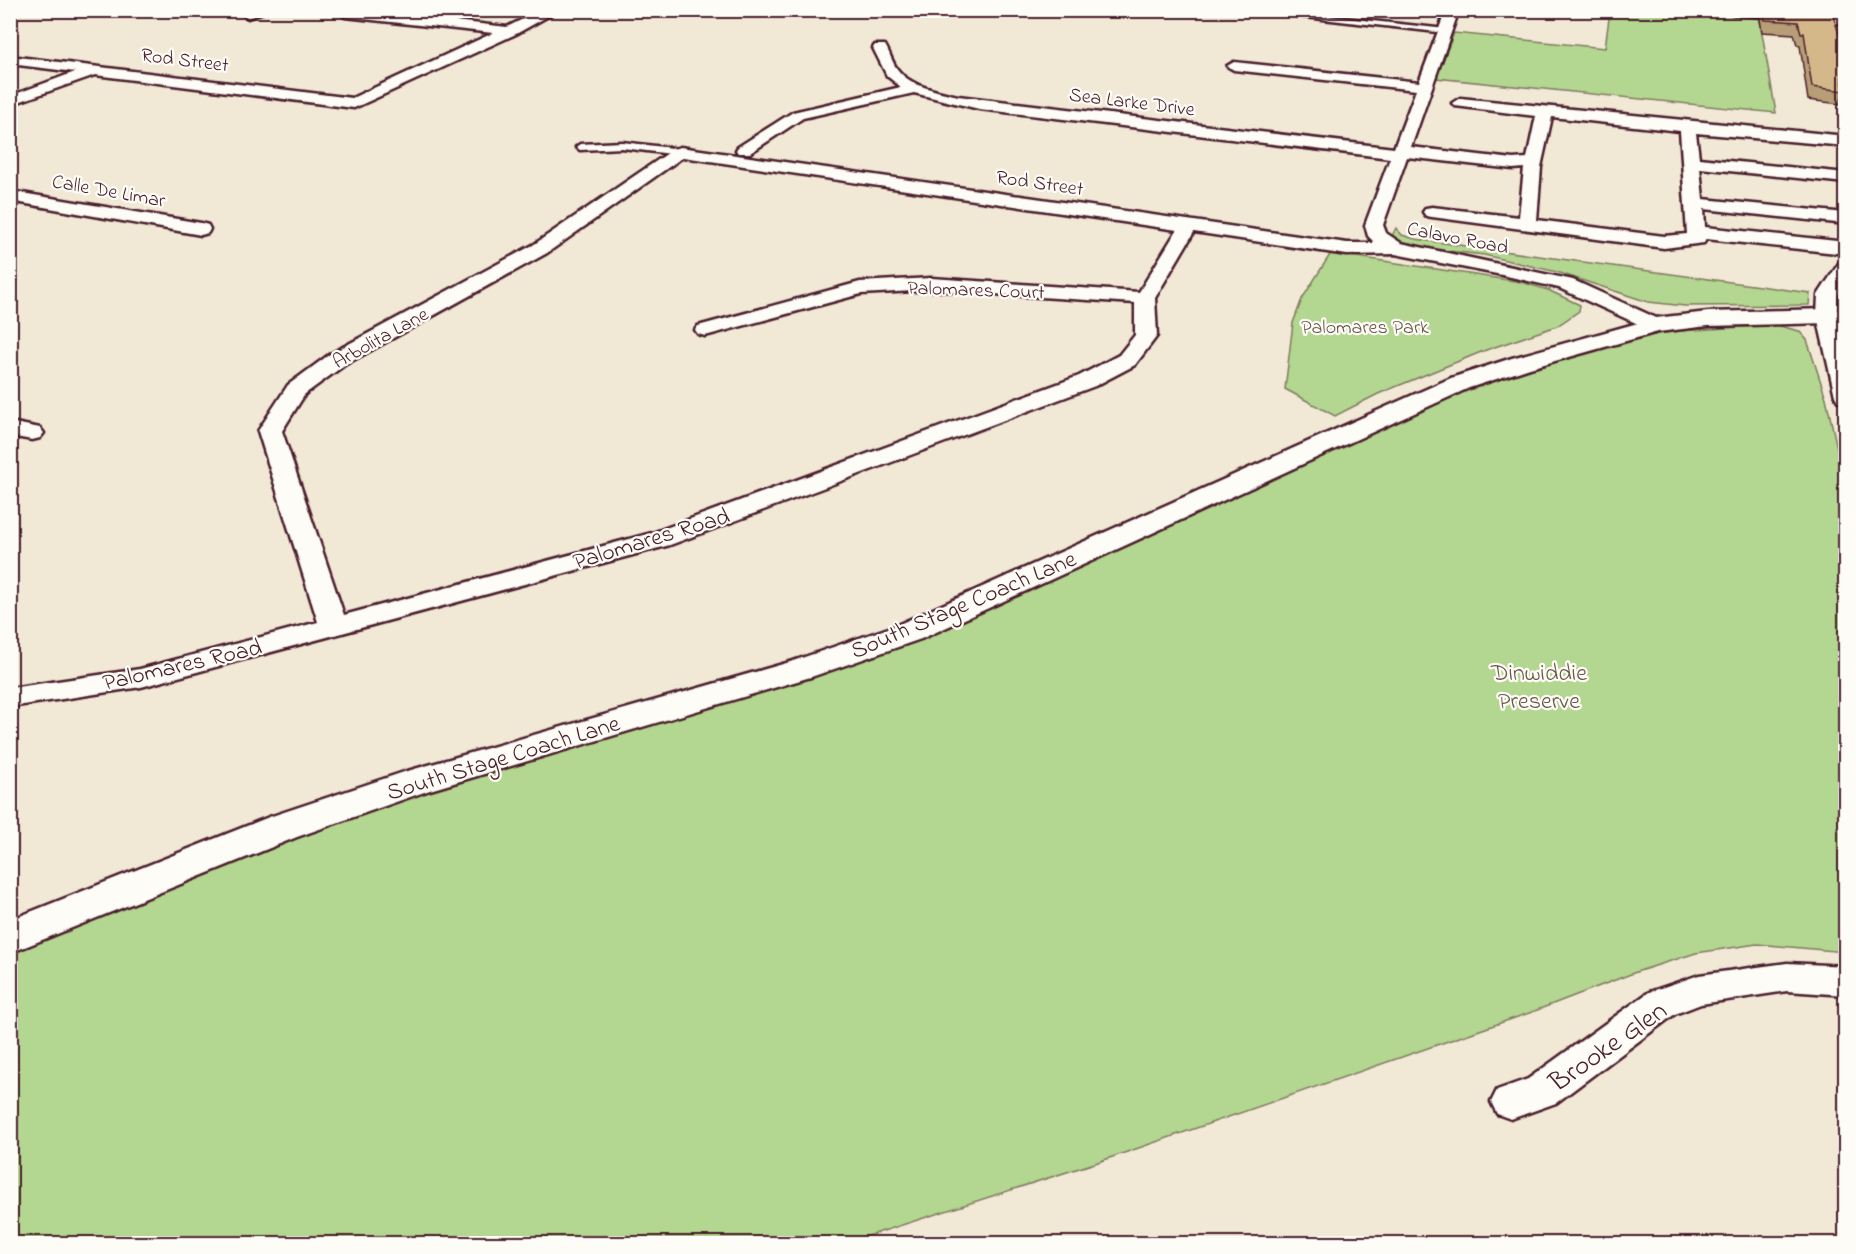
<svg xmlns="http://www.w3.org/2000/svg" width="1856" height="1254" viewBox="0 0 1856 1254" font-family="'Indie Flower',sans-serif">
<style>
.green{fill:#b3d690;stroke:#7e7a5e;stroke-width:1.5}
.lines{fill:none;stroke-linecap:round;stroke-linejoin:round}
.service-casing{stroke:#4a1f2b;stroke-width:5}
.minor-casing{stroke:#4a1f2b;stroke-width:5}
.secondary-casing{stroke:#4a1f2b;stroke-width:5}
.service{fill:#fdfcf7;fill-rule:evenodd}
.minor{fill:#fdfcf7;fill-rule:evenodd}
.secondary{fill:#fdfcf7;fill-rule:evenodd}
.wall{fill:#b79e77;stroke:#4a1f2b;stroke-width:1.5}
.building{fill:#d5b88a;stroke:#4a1f2b;stroke-width:1.5}
.labels{text-anchor:middle;stroke-width:4.5;stroke-linejoin:round;paint-order:stroke}
.far-street-label{font-size:20px;fill:#4a1f2b;stroke:#fdfcf7}
.far-park-label{font-size:20px;fill:#6a5649;stroke:#fdfcf7}
.street-label{font-size:24px;fill:#4a1f2b;stroke:#fdfcf7}
.park-label{font-size:24px;fill:#6a5649;stroke:#fdfcf7}
.near-street-label{font-size:28px;fill:#4a1f2b;stroke:#fdfcf7}
</style>
<rect width="100%" height="100%" fill="#f1e8d6"/>
<filter id="ink" filterUnits="userSpaceOnUse"><feTurbulence type="fractalNoise" baseFrequency=".0167" numOctaves="2"/><feDisplacementMap in="SourceGraphic" scale="12" xChannelSelector="R" yChannelSelector="G"/><feConvolveMatrix kernelMatrix="1 2 1 2 8 2 1 2 1" color-interpolation-filters="sRGB"/></filter>
<g filter="url(#ink)">
<g class="green">
<polygon points="1700,10 1759,16 1776,113 1436,78 1454,33 1605,48 1610,11"/>
<polygon points="1396,228 1402,235 1415,239 1810,293 1809,305 1685,306 1648,302 1557,272 1484,255 1413,247 1391,238"/>
<polygon points="1331,253 1521,282 1548,290 1580,305 1579,311 1557,326 1486,350 1378,394 1335,416 1285,389 1293,323 1302,299"/>
<polygon points="1776,325 1799,331 1807,340 1826,398 1846,489 1845,952 1757,944 1696,953 1636,972 1532,1012 1098,1162 846,1243 11,1244 10,945 54,926 429,791 937,626 1443,397 1540,359 1617,340 1679,331"/>
</g>
<g class="lines">
<defs>
<g id="service">
<polygon points="258,10 269,10 248,18 245,16"/>
<polygon points="1298,13 1446,29 1450,31 1446,33 1296,16"/>
<polygon points="622,142 680,149 684,152 680,155 622,148 580,150 576,147 580,144"/>
</g>
<g id="minor">
<polygon points="335,10 358,10 507,27 541,10 559,10 516,34 354,108 95,75 10,105 10,96 75,72 10,64 10,56 352,98 493,33 345,17"/>
<path d="M1446 10H1459L1411 147 1513 159 1527 158 1536 116 1455 106 1452 103 1460 98 1846 136V146L1696 133 1699 158 1846 173V183L1700 168 1703 199 1846 213V224L1704 209 1705 227 1846 242V254L1706 239 1704 243 1664 248 1432 217 1426 216 1423 212 1426 208 1432 207 1519 217 1524 168 1513 169 1407 157 1383 225 1386 233 1401 243 1573 280 1663 321 1666 325 1663 329 1656 331 1649 329 1559 288 1502 275 1395 254 1347 255 1194 232 1155 298 1157 336 1135 365 1095 386 670 545 141 687 10 707V688L140 669 318 622 258 431 288 385 330 354 533 245 674 149 680 147 1347 243H1375L1368 236 1365 225 1390 158 979 109 914 93 803 118 750 153H738L736 150 738 147 793 112 901 87 887 76 873 48 875 45H885C890 53 892 63 898 70 911 87 938 91 958 96L1394 148 1416 90 1234 70 1227 66 1234 62 1419 82ZM1552 117 1680 131 1687 234 1664 236 1537 220 1541 167ZM683 157 1177 230 1139 292 931 278 860 282 698 326 695 330 698 334 705 336 861 294 931 290 1135 303V335L1119 355 1079 376 652 533 344 615 282 431 305 394 346 364 547 253Z"/>
<polygon points="1727,10 1783,10 1846,16 1846,24 1733,14"/>
<polygon points="10,191 201,223 208,225 210,229 208,233 201,235 10,201"/>
<polygon points="1846,261 1846,283 1838,295 1837,316 1846,349 1846,403 1838,401 1835,396 1817,316 1818,295 1839,263"/>
<polygon points="10,422 40,428 44,433 40,438 32,440 10,436"/>
<polygon points="1787,963 1846,966 1846,995 1787,991 1701,1004 1675,1014 1556,1103 1511,1119 1497,1114 1491,1102 1497,1090 1528,1079 1649,992 1699,975"/>
</g>
<polygon id="secondary" points="1827,309 1846,311 1846,325 1827,323 1708,326 1658,332 1530,368 1469,388 921,639 814,676 430,790 297,837 10,953 10,920 269,817 404,772 790,662 897,625 1451,378 1512,358 1656,318 1708,312"/>
</defs>
<use href="#service" class="service-casing"/>
<use href="#minor" class="minor-casing"/>
<use href="#secondary" class="secondary-casing"/>
<use href="#service" class="service"/>
<use href="#minor" class="minor"/>
<use href="#secondary" class="secondary"/>
</g>
<polygon class="wall" points="1763,10 1825,10 1824,12 1806,11 1840,51 1842,79 1844,91 1840,104 1808,100 1800,46 1797,45 1794,34 1762,32 1760,19"/>
<polygon class="building" points="1764,10 1805,10 1832,13 1842,42 1840,51 1845,52 1845,64 1842,79 1844,91 1812,87 1804,33 1801,33 1798,22 1765,20"/>
</g>
<g class="labels">
<g class="far-street-label">
<text transform="translate(185 59) rotate(7)" y="7">Rod Street</text>
<text transform="translate(1132 101) rotate(7)" y="7">Sea Larke Drive</text>
<text transform="translate(1040 182) rotate(8)" y="7">Rod Street</text>
<text transform="translate(109 190) rotate(10)" y="7">Calle De Limar</text>
<text transform="translate(1458 237) rotate(11)" y="7">Calavo Road</text>
<text transform="translate(976 289) rotate(2)" y="7">Palomares Court</text>
<text transform="translate(380 337) rotate(-29)" y="7">Arbolita Lane</text>
</g>
<g class="far-park-label">
<text x="1365" y="333">Palomares Park</text>
</g>
<g class="street-label">
<text transform="translate(651 538) rotate(-17)" y="8">Palomares Road</text>
<text transform="translate(963 604) rotate(-23)" y="8">South Stage Coach Lane</text>
<text transform="translate(182 664) rotate(-13)" y="8">Palomares Road</text>
<text transform="translate(503 757) rotate(-17)" y="8">South Stage Coach Lane</text>
</g>
<g class="park-label">
<text x="1539" y="680">Dinwiddie<tspan x="1539" dy="28">Preserve</tspan></text>
</g>
<g class="near-street-label">
<text transform="translate(1607 1045) rotate(-35)" y="10">Brooke Glen</text>
</g>
</g>
<rect width="1856" height="1254" fill="none" stroke="#fdfcf7" stroke-width="36"/>
<rect x="18" y="18" width="1820" height="1218" fill="none" stroke="#4a1f2b" stroke-width="2" filter="url(#ink)"/>
</svg>
